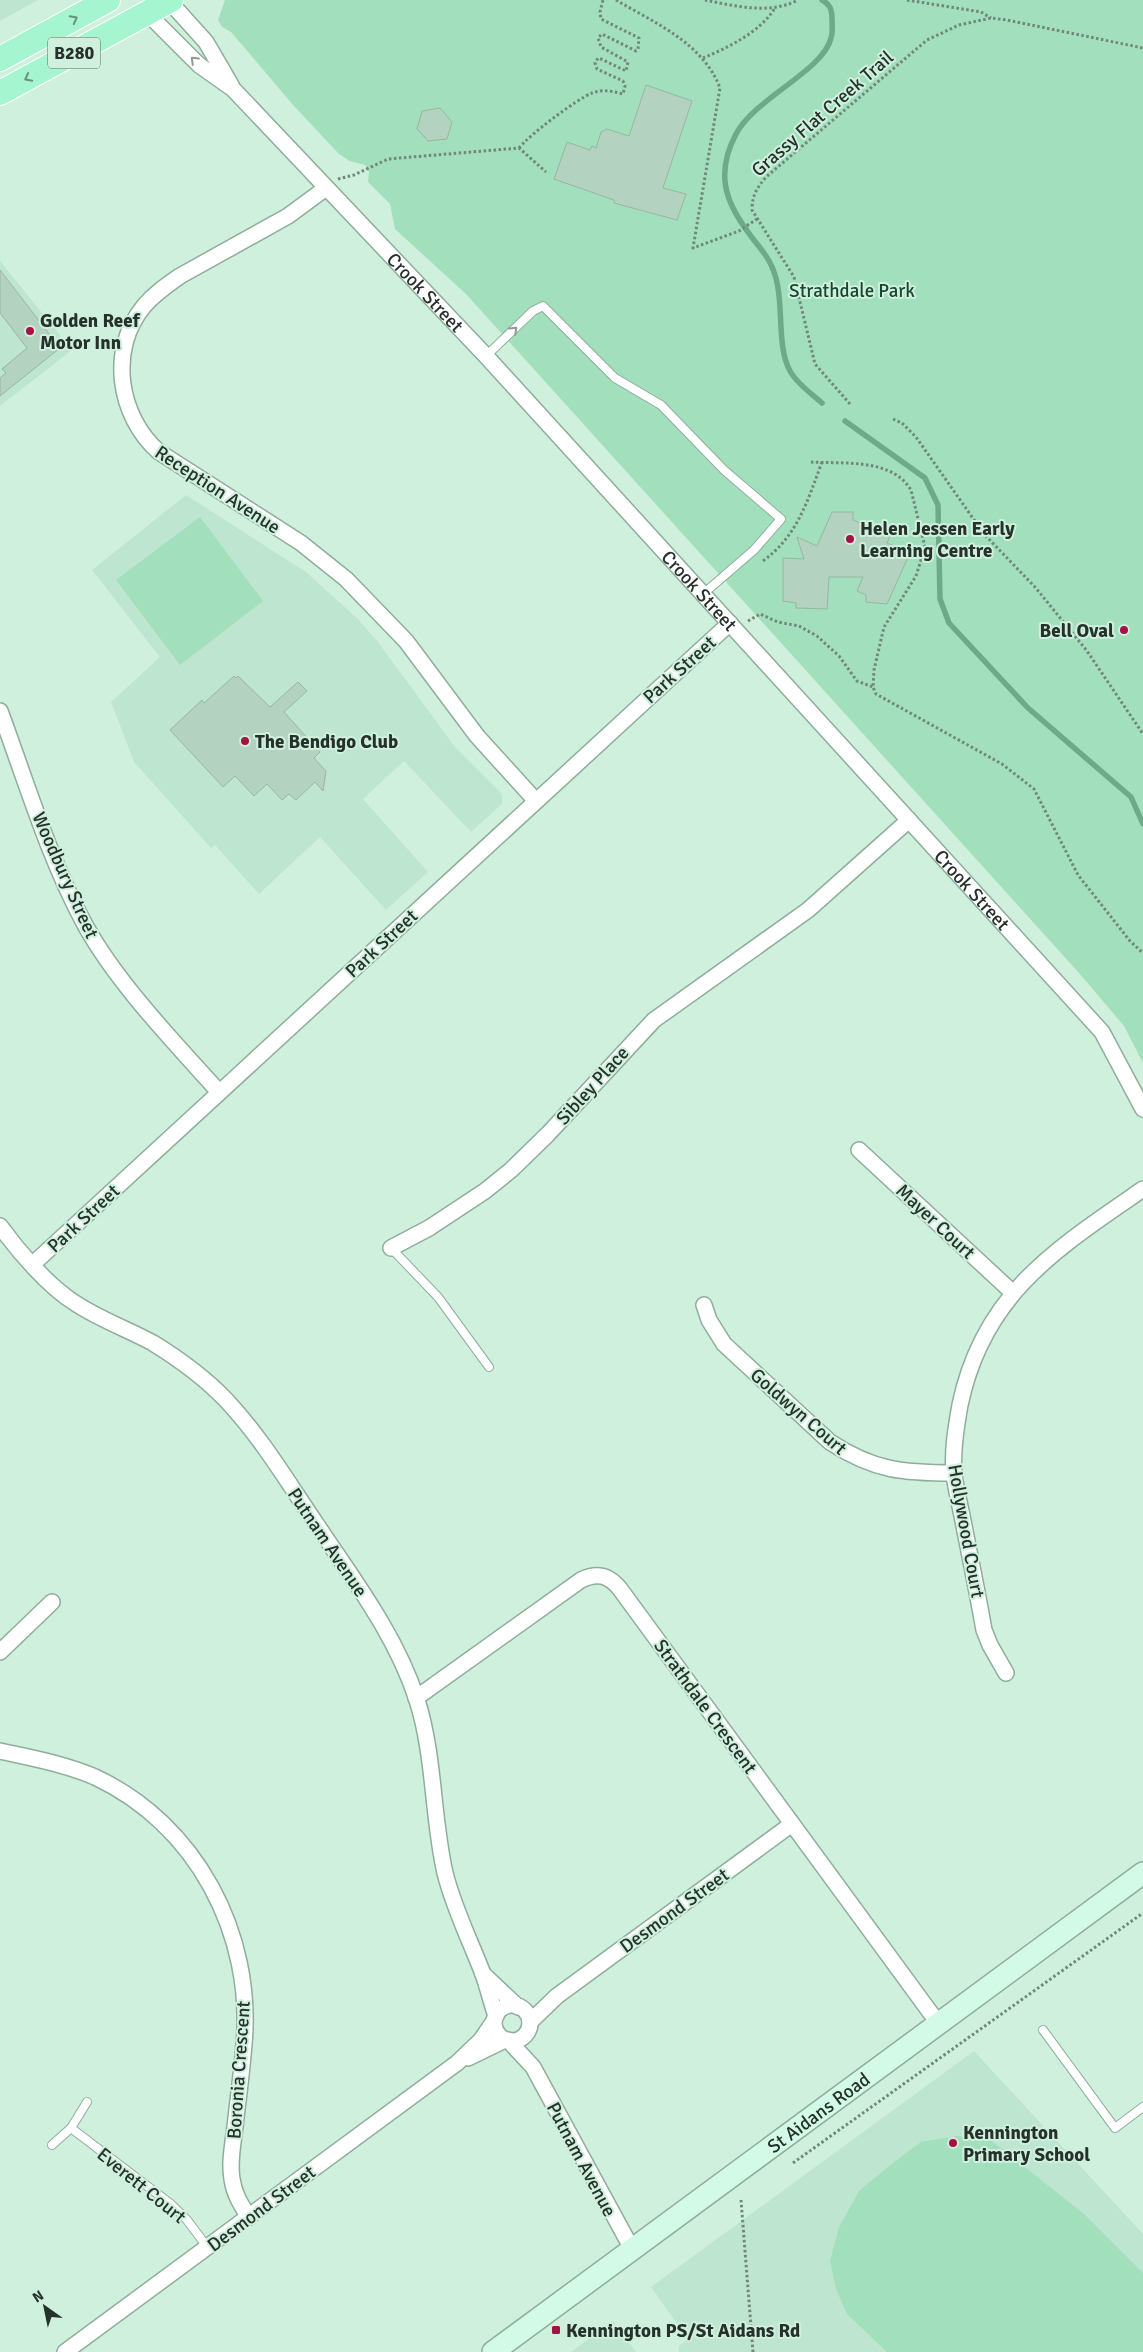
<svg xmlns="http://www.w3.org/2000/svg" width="1143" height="2352" viewBox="0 0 1143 2352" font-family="Signika,sans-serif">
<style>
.built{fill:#bee5cf}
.green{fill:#a2dfbd}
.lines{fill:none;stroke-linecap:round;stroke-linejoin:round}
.stream{stroke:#6daa89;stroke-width:5.5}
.building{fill:#b3d2c0;stroke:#98b6a5}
.lane-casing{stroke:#8fad9c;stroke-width:10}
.street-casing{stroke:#8fad9c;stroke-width:18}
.secondary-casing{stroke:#8fad9c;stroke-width:24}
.primary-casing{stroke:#fff;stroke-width:26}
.path{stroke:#72877b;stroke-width:3;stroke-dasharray:2.5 2.5;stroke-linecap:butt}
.lane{stroke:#fff;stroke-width:8}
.street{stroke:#fff;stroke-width:15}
.secondary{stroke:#d2fae7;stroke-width:21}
.primary{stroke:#a5f6d0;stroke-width:24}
.oneway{stroke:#65947d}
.oneway2{stroke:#929894}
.poi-dot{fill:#a71044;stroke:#d0f0de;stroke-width:2}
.labels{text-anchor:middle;stroke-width:4;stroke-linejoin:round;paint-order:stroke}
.shield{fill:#d0f0de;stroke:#586a60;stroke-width:1}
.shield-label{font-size:18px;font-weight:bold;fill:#25312a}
.street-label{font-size:19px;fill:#25312a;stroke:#d0f0de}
.park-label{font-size:19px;fill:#174731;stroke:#d0f0de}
.poi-label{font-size:19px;font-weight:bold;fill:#25312a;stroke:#d0f0de;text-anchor:start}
</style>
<rect width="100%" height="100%" fill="#d0f0de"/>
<g class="built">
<polygon points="0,0 38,0 0,21"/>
<polygon points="0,261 72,350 0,406"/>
<polygon points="186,495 306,572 358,619 378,642 455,747 502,794 502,804 471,832 404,761 363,799 428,872 386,910 320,837 259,894 215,845 211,848 134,762 111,702 160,657 92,570"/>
<polygon points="974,2051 1143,2234 1143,2352 679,2352 679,2346 688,2339 651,2287"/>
<polygon points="613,2321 636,2352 571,2352"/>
</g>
<g class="green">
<polygon points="225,0 1143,0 1143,1063 1124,1026 1079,973 466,294 395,229 390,204 368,182 369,172 365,165 350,161 339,154 294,106 231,32 222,27 218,20"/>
<polygon points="200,517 263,601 180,665 116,580"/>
<polygon points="957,2136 987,2137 1085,2215 1143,2273 1143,2352 887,2352 847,2314 836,2289 830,2261 839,2227 859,2191 889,2166 921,2142"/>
</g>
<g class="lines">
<g class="stream">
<path d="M822 0C830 4 832 10 832 19 832 24 833 32 831 38 823 71 755 98 736 134 716 172 724 200 748 232 756 244 767 254 772 267 786 297 775 344 790 371 797 384 812 394 822 403"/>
<polyline points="845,421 925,478 938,505 940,599 949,623 1028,708 1131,797 1143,824"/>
</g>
</g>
<g class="building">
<polygon points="646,85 692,101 663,188 686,194 677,220 614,203 614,200 554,179 567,142 590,150 592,146 596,148 601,132 607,129 629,136"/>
<polygon points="440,108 452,122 447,139 428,141 417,129 422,111"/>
<polygon points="0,270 60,348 0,396 0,378 6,373 2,369 27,348 0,313"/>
<polygon points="832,512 853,512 853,520 890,536 887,543 910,553 887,604 866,602 866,595 857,591 863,577 829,577 827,609 796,608 796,603 783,601 783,558 804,559 797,537 817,546"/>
<polygon points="234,676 236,678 238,676 270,707 298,682 307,691 284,712 320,752 314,758 326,771 323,791 315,782 296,800 289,794 282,800 267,784 254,796 235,776 223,787 170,730 202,700 204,703"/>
</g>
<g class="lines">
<defs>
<g id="lane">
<polyline points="486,356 533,311 543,306 615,378 661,405 724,470 781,519 754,550 703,594"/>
<polyline points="391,1248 438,1297 489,1367"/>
<polyline points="1043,2030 1115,2128 1143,2107"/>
<polyline points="71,2128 172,2205 187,2220 208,2248"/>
<polyline points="52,2145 71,2128 87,2102"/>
</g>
<g id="street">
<polyline points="169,1 206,42 231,85"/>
<path id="s1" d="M147 13 199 65 233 89 486 356 1102 1032 1143 1109"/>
<path d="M326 188 288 216 180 276C167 285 154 294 144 306 108 349 118 416 159 452L301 543 346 579 406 641 477 736 536 801"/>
<path d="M0 711C26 781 48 856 84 923 116 982 174 1042 219 1092"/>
<polyline points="859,1150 1012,1292"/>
<path d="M0 1226C18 1251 48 1286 75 1303 99 1319 127 1329 153 1343 179 1359 205 1378 226 1400 261 1437 287 1481 315 1522 353 1579 396 1635 417 1700 435 1757 432 1816 445 1873 454 1909 470 1940 483 1974 488 1988 491 2002 496 2016"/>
<polyline points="391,1248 429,1228 485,1191 511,1170 548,1134 654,1020 808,910 909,820"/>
<polyline points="33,1264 730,623"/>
<path d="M704 1305 709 1320 724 1344 830 1442C874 1471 904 1473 954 1473"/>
<polyline points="0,1652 52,1602"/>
<path d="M1006 1673 990 1645 984 1630C978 1596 971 1561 964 1526 961 1509 956 1491 954 1474 952 1451 956 1427 960 1405 983 1294 1056 1249 1143 1189"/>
<path d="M416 1698 581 1580C597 1572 609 1575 620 1589L938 2023"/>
<path d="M0 1751C32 1758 65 1764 95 1777 196 1824 254 1934 244 2044 242 2071 238 2099 235 2127 233 2144 229 2162 232 2179 234 2194 241 2205 249 2217"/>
<polyline points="483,1974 518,2007"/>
<circle cx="512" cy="2023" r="18"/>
<polyline points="530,2022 557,1996 792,1824"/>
<polyline points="508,2040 533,2067 632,2249"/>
<polyline points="468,2058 505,2040"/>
<polyline points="65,2352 457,2063 481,2040 494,2021"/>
</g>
<g id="secondary">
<path id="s2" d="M493 2352 1143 1873"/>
</g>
<g id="primary">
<polyline points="0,59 108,0"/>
<polyline points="0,93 171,0"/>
</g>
</defs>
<use href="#lane" class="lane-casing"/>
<use href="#street" class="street-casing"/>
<use href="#secondary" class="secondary-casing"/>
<use href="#primary" class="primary-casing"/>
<g class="path">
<path d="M616 0C655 23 703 43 720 88L693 248 739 231 757 219"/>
<path d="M705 0C735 6 770 15 798 0"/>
<polyline points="907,0 981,12 991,18"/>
<path d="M703 58C729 47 759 33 775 8"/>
<path d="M519 148C529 135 577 99 592 93 603 89 612 91 623 94L625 86 623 81 597 69 595 63 598 58 601 59 626 71 628 62 601 47 598 38 602 34 636 51 638 49 639 38 601 19 600 12 603 0"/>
<polyline points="338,179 354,175 388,159 519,148 546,172"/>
<path d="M850 404 815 364 794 277 752 210C752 195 757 188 766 177L927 40 959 25 991 18 1007 20 1143 48"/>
<polyline points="893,419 902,423 916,437 984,534 1035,587 1087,651 1143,734"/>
<path d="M811 462C843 464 892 458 911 490L925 547 916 576 884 627 874 670 873 687 876 694 1002 764 1034 789 1078 875 1130 941 1143 953"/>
<path d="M763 561C798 535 807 502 822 462"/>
<polyline points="748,621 760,614 778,622 799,626 817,636 839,656 857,681 873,687"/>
<polyline points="793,2163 1143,1913"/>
<polyline points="741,2200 753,2352"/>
</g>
<use href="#lane" class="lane"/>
<use href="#street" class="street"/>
<use href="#secondary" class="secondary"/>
<use href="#primary" class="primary"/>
</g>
<defs><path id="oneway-chevron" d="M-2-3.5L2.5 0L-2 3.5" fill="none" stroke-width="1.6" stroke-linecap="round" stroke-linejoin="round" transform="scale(1.25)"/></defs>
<g class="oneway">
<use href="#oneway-chevron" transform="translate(74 19) rotate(-28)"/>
<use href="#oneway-chevron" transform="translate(28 78) rotate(152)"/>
</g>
<g class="oneway2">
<use href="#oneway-chevron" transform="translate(194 60) rotate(-136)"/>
<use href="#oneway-chevron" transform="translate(514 330) rotate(-44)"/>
</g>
<g class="poi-dot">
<circle cx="30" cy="331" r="5"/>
<circle cx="850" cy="539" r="5"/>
<circle cx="1124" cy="630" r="5"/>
<circle cx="245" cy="741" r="5"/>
<circle cx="953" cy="2143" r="5"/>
<rect x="551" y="2325" width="10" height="10" rx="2.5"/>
</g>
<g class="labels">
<rect class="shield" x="48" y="37.5" width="52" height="31" rx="4"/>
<g class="shield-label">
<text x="74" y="59">B280</text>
</g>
<g class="street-label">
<text transform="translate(822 113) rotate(-41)" y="7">Grassy Flat Creek Trail</text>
<text dy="7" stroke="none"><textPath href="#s1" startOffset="395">Crook Street</textPath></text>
<text transform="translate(218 489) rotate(33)" y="7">Reception Avenue</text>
<text dy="7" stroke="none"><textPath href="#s1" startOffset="800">Crook Street</textPath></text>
<text transform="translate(679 669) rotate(-42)" y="7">Park Street</text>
<text transform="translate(66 875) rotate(66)" y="7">Woodbury Street</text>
<text dy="7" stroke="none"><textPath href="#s1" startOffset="1205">Crook Street</textPath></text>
<text transform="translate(381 943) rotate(-43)" y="7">Park Street</text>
<text transform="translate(592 1085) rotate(-48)" y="7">Sibley Place</text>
<text transform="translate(83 1218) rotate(-43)" y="7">Park Street</text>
<text transform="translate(936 1221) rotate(43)" y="7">Mayer Court</text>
<text transform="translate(799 1411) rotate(41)" y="7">Goldwyn Court</text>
<text transform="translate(967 1531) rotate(80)" y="7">Hollywood Court</text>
<text transform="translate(328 1542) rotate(56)" y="7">Putnam Avenue</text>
<text transform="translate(706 1706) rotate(54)" y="7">Strathdale Crescent</text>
<text transform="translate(674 1910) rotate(-36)" y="7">Desmond Street</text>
<text transform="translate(238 2070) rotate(-86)" y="7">Boronia Crescent</text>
<text dy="7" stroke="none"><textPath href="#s2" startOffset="404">St Aidans Road</textPath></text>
<text transform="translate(582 2159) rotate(62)" y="7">Putnam Avenue</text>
<text transform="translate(142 2185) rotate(39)" y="7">Everett Court</text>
<text transform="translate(261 2208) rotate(-37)" y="7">Desmond Street</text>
</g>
<g class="park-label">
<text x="852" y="297">Strathdale Park</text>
</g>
<g class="poi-label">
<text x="40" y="327">Golden Reef<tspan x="40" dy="22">Motor Inn</tspan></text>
<text x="860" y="535">Helen Jessen Early<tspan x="860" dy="22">Learning Centre</tspan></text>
<text x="1114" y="637" text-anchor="end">Bell Oval</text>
<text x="255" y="748">The Bendigo Club</text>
<text x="963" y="2139">Kennington<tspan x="963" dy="22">Primary School</tspan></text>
<text x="566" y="2337">Kennington PS/St Aidans Rd</text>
</g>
</g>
<g transform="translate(45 2307) rotate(327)" stroke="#d0f0de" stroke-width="4" paint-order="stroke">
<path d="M0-4L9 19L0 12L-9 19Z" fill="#25312a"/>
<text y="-8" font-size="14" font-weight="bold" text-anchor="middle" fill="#25312a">N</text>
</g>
</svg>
